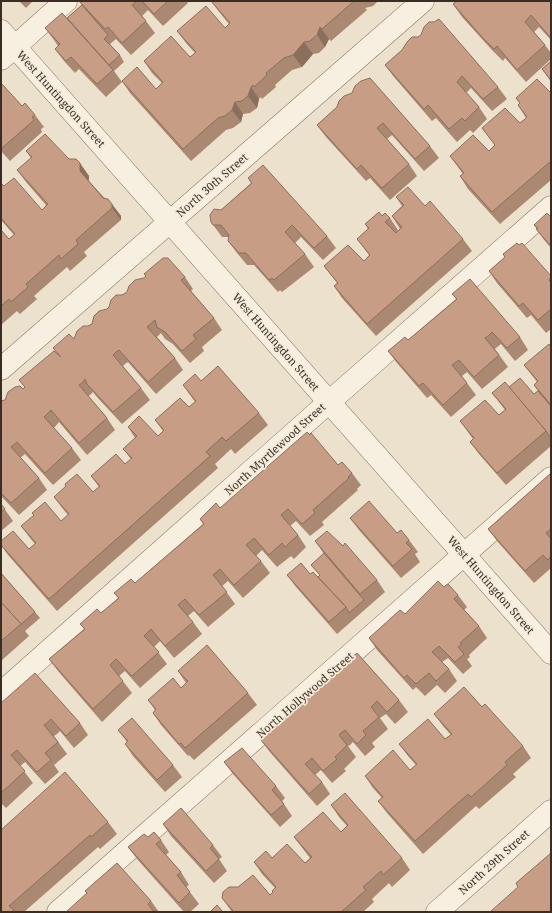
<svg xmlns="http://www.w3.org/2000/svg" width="552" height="913" viewBox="0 0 552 913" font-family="'Noto Serif',serif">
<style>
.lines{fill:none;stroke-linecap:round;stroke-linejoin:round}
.minor-casing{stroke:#887461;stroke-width:23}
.tertiary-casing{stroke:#887461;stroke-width:23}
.minor{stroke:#f7efdf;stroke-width:22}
.tertiary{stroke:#f7efdf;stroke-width:22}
.wall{fill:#ab8872}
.shaded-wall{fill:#8b6f5d}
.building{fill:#c79e85;stroke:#8b6f5d}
.labels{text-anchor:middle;stroke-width:3.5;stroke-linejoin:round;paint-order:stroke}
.street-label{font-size:11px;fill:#3a2d23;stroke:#f4ecdb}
</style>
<rect width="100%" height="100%" fill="#ece1cc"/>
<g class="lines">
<defs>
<g id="minor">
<polyline points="1,31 551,653"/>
<polyline points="1,59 66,1"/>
<polyline points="1,369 423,1"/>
<polyline points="1,693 329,402 551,207"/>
<polyline points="58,912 551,478"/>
</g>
<polyline id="tertiary" points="437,912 551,811"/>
</defs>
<use href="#minor" class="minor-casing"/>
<use href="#tertiary" class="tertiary-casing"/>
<use href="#minor" class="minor"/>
<use href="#tertiary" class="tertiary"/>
</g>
<g class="wall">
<polygon points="19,1 33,1 26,8"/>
<polygon points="79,1 187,1 188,3 163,26 148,10 142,16 146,21 155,33 131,55 116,39 110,44 120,55 124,62 114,71 122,82 106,97 79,69 75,73 64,61 55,49 58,46 54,40 45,28 67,18 82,5"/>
<polygon points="211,1 378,1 373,6 365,8 367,10 331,41 329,39 325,47 319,53 313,54 302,67 292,70 275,85 276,87 262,99 261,97 259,99 257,108 250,113 243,114 241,122 233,128 226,130 191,161 130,93 122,81 156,89 162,83 152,73 144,61 190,57 195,53 186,43 177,31 225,28 229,24 220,13"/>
<polygon points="551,1 551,40 539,27 534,32 545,45 551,53 551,59 526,82 505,58 503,61 491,49 462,17 453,4"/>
<polygon points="421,35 498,87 507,99 492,111 471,88 466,93 479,107 487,119 473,133 470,130 457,142 436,118 432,121 394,77 385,65"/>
<polygon points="551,61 551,82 542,69"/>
<polygon points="1,83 22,106 35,115 44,127 41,129 42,132 10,161 1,151"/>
<polygon points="551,93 551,180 500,224 468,189 460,176 463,174 450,156 489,151 495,145 482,128 520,123 526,118 518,105 520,104 516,98"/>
<polygon points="339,101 430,146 439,158 424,171 392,135 387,139 409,164 417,176 390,200 370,178 366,181 326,137 317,125 337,107"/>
<polygon points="26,151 69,159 89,176 89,181 121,216 121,220 84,252 87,256 70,271 67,267 34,296 37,299 20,314 17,311 1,325 1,230 9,239 14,235 1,220 1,183 4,186 42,210 46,205 26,182 17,170 31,158"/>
<polygon points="248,178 327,236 336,248 323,260 301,237 295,243 305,254 314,267 282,292 280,290 278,292 254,265 247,265 237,253 228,241 229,237 222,237 211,222 221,210 251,183"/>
<polygon points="396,197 425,206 463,239 472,251 376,336 342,298 334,286 337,283 324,266 364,261 369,255 357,239 368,229 365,224 382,216 390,218 398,230 395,232 400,229 392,216 402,206"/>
<polygon points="551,217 551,248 545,241 536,229 537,229 534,225"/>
<polygon points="503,254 551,276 551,329 546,333 531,315 527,318 497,283 489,271 505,257"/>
<polygon points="185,277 193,289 191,291 214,318 222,330 202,347 204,351 190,363 173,344 165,339 161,333 157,337 175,358 183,370 156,394 128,362 125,364 123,366 141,388 150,400 122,424 96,396 93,392 90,395 88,396 107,418 115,430 87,455 59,422 54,428 72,448 81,460 53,485 25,454 20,458 39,478 47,490 19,515 1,496 1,401 5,400 25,387 19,380 57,353 53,348 74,339 88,326 92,324 122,295"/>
<polygon points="452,294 520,337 528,350 515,361 501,344 496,348 495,349 508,367 482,389 467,372 462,376 467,383 476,395 451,417 431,395 427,398 397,363 388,351 408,340 456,299"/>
<polygon points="551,347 551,446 506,485 479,454 470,442 473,439 460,421 499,415 505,410 492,393 509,387 534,394 538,391 534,385 537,382 524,365"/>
<polygon points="201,381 259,413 268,425 235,454 231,449 215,464 218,468 57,611 8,555 1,545 1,541 29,549 35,544 30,538 21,526 61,521 68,515 63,509 54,497 93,492 99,487 91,476 125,464 131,459 123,449 135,438 128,427 158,436 163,431 155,420 189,407 195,402 183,385"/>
<polygon points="338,465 352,473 361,485 357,489 358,490 322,522 324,525 310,536 296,521 290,526 298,535 306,547 294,559 291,556 277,567 262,550 256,556 261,561 270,573 243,598 228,581 222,586 235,604 208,627 194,611 188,616 193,622 202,634 174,658 160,641 154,647 167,664 140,688 125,671 119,676 132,693 102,722 58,671 49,659 84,629 80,624 101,613 118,598 114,593 135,583 203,524 200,519 220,508"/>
<polygon points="551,473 551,568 534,583 497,541 488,529"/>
<polygon points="1,504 13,521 1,531"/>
<polygon points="350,518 397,533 409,540 418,552 415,554 420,562 401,578 359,530"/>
<polygon points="315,541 377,580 385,592 337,634 296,587 287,575 310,574 318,577 320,575 311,565 324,554"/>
<polygon points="1,573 35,612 40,618 25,631 29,636 1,661"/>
<polygon points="444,587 458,595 467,607 464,610 479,626 487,638 469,655 470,657 467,659 472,666 463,674 448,658 442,662 449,669 457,681 445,693 437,685 425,696 416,687 413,690 377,650 369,638"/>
<polygon points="357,653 399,700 408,712 395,724 386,714 380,718 388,729 372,743 375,747 365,756 353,742 350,745 348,746 356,757 344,769 346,771 332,783 321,770 315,775 322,782 330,794 317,806 269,751 260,739"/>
<polygon points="178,671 248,693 257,705 194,760 189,755 188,756 161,725 153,713 155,710 148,700 181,688 186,683"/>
<polygon points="1,703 80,723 88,735 74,748 60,731 57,734 54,736 67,754 54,765 59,772 45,784 25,762 20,766 33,783 6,808 1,803"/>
<polygon points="482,707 523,746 531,758 513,774 516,777 479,809 476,806 423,854 387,813 378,801 382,798 373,788 365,776 410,770 416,765 408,756 399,744 445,739 451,735 443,726 434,714"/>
<polygon points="118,730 173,765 182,777 165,792 133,756 125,744 127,742"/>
<polygon points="224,762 276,786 285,798 282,801 292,816 280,827 233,774"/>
<polygon points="331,805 402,858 410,870 392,887 389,883 372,899 374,902 363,912 232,912 222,898 270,895 273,892 272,891 275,888 262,874 254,862 272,858 305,863 310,858 303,849 294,837 341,832 347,826 339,817"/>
<polygon points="108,822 117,834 100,849 98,847 24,912 1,912 1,830"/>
<polygon points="163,824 213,845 222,857 219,859 227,871 214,883 171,836"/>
<polygon points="148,837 161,840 169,852 166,855 181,872 189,885 186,887 199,904 190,912 184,912 137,859 128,847"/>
<polygon points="151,901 159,912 66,912"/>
</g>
<g class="shaded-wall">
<polygon points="320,27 329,39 325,47 317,35"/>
<polygon points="304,42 313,54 302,67 293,55"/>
<polygon points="251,87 259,99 257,108 248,96"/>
<polygon points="235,102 243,114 241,122 232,110"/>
<polygon points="80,163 89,176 88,183 80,171"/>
<polygon points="112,204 121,216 121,220 112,208"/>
</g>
<g class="building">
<polygon points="79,1 137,1 132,5 146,21 122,43 108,27 105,29"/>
<polygon points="142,1 168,1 154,14"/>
<polygon points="211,1 354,1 322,29 320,27 317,35 310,41 304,42 293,55 284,58 266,73 267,75 254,87 253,85 251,87 248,96 242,101 235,102 232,110 225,116 218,118 183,149 122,81 137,67 156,89 163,82 144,61 171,36 190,57 194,54 196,52 177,31 206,6 225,28 230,23"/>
<polygon points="457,1 551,1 551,38 531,15 525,22 545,45 517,70 497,46 494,49 482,37 453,4"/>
<polygon points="82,5 108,35 104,39 120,55 109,65 67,18"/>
<polygon points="62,13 113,70 97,84 71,57 66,61 55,49 60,44 45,28"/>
<polygon points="439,19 498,87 483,99 462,76 457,82 479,107 465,121 462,118 449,129 428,105 424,109 385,65 402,50 407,42 412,37 418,37 421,35 424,27 429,22 434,22"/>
<polygon points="551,61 551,80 542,69"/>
<polygon points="370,78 430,146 415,159 383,123 377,128 409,164 382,188 361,165 357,169 317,125 337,107 339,101 344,96 352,93 355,86 361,81"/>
<polygon points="537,79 551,93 551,161 492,212 460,176 464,173 450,156 473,135 489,151 495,145 482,128 505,108 520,123 525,119 527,117 518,105 520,103 516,98"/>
<polygon points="1,83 22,106 25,103 35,115 32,117 34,120 1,149"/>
<polygon points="45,134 69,159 76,159 80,163 80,171 103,198 108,199 112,204 112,208 76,240 78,244 61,259 59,255 26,284 28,287 11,302 9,299 1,306 1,230 9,239 15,234 1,218 1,183 4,186 14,178 42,210 48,204 17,170 32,157 26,151"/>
<polygon points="263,165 327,236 314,248 292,225 285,232 305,254 274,280 272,278 269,280 246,253 239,253 228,241 229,235 221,225 213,225 211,222 210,215 214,209 221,210 251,184 252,183 248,178"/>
<polygon points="408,187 425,206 430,201 463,239 367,324 334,286 338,283 324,266 348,245 364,261 370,255 357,239 369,228 365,224 379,212 382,216 385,213 390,218 385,222 396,233 402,227 392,216 404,205 396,197"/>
<polygon points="547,213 551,217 551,246 536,229 538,228 534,225"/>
<polygon points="517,243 519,245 522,243 551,276 551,277 549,280 551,283 551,309 538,320 523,303 519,306 489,271 505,257 503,254"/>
<polygon points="163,258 168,258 185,277 181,280 214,318 193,335 196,339 182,351 165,332 157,327 155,320 147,327 175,358 148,382 119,350 116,352 113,355 141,388 113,412 87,384 85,379 82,383 79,385 107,418 79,443 51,410 44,417 72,448 45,473 17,442 11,447 39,478 11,503 1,493 1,401 5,400 8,392 15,387 20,386 23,389 25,387 19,380 54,351 61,357 53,348 69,334 74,339 77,331 83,326 88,326 92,324 94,316 99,311 107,309 109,307 111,300 116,295 122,295 127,292 129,286 135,280 144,278 146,276 144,274"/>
<polygon points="470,279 520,337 507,348 492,332 488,336 485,338 499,355 474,377 459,360 452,365 467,383 443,405 423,383 419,386 388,351 405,337 408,340 457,299 452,294"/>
<polygon points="549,344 551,347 551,405 534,385 538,381 524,365"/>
<polygon points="218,366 259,413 226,441 222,437 206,452 210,456 49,599 1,545 1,541 13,531 29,549 36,543 21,526 34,515 32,513 45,502 61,521 69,514 54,497 66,486 65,484 77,474 93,492 100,486 91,476 116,454 125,464 132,458 123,449 137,436 128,427 139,416 158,436 164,430 155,420 180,398 189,407 196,401 183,385 195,374 201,381"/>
<polygon points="520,378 534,394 538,391 551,406 551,436 550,437 546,431 509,387"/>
<polygon points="505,382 546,431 497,473 470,442 474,438 460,421 485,400 499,415 506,409 492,393"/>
<polygon points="307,432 310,435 311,433 338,465 342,462 352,473 348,477 349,478 313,510 315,513 302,524 288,509 281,515 298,535 285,547 282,543 269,555 254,538 246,545 261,561 234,585 220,569 213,575 227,592 199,615 185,599 178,605 193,622 165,646 151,629 144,636 159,652 132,676 116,659 110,665 123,681 93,709 49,659 85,629 80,624 97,609 101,613 119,598 114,593 131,579 135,583 204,524 200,519 216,503 220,508"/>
<polygon points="551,473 551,529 546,533 551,539 551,556 548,560 543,555 525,571 488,529"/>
<polygon points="369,501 397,533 401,530 409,540 406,543 412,549 393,566 350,518"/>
<polygon points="1,504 5,509 1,512"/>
<polygon points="327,531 343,546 345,543 377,580 360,594 315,541"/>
<polygon points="324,553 364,600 349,613 346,607 318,577 320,575 311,565"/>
<polygon points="301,563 310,574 313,572 346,607 329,622 287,575"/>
<polygon points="1,573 35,612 20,625 21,624 1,602"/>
<polygon points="438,581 444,587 448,584 458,595 454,599 479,626 460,643 462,644 458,647 464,654 455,662 439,646 432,652 449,669 436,681 429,673 416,684 407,675 404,678 369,638 400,610 405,614"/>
<polygon points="1,602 21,624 1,641"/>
<polygon points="207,645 248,693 185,748 181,743 179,744 153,713 156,709 148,700 173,678 181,688 188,681 178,671"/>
<polygon points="357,653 399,700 387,712 377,701 371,707 379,717 363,731 366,735 357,744 345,730 341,733 339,735 347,745 335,757 337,759 323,771 312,758 305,764 322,782 309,794 260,739"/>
<polygon points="35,673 80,723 66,736 51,719 48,722 44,725 58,742 45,753 51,760 37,772 17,750 11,755 25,771 1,793 1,703"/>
<polygon points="464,687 482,707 485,704 523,746 505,762 507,765 471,797 468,794 415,841 378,801 383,797 365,776 393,750 410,770 417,764 399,744 428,719 445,739 452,734 434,714"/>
<polygon points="132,718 173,765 157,780 125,744 128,741 118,730"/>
<polygon points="242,748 276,786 272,790 284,804 271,815 224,762"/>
<polygon points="65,772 108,822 91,837 90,835 9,906 14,910 11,912 1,912 1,830"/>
<polygon points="345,793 402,858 383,875 381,871 363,887 366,890 341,912 234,912 222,898 223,892 229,887 238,887 253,875 270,895 273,892 272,891 276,887 254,862 266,851 272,858 287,844 305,863 312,857 294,837 323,812 341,832 348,825 331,805"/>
<polygon points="181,808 213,845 210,848 219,859 206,871 163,824"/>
<polygon points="154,832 161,840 156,844 181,872 177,875 190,892 179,903 128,847 144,834 148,837"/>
<polygon points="551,853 551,912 490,912 518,887 516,883"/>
<polygon points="117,863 151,901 148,904 154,912 66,912 87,893 85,891"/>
<polygon points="217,905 223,912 210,912"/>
</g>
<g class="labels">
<g class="street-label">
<text transform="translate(61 99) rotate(48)" y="4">West Huntingdon Street</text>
<text transform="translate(212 185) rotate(-41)" y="4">North 30th Street</text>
<text transform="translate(276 342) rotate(49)" y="4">West Huntingdon Street</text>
<text transform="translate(275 449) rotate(-42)" y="4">North Myrtlewood Street</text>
<text transform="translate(491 585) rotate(49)" y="4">West Huntingdon Street</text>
<text transform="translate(305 695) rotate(-41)" y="4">North Hollywood Street</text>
<text transform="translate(494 862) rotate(-42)" y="4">North 29th Street</text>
</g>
</g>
<rect width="552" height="913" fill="none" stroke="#3a2d23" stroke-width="4"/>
</svg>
